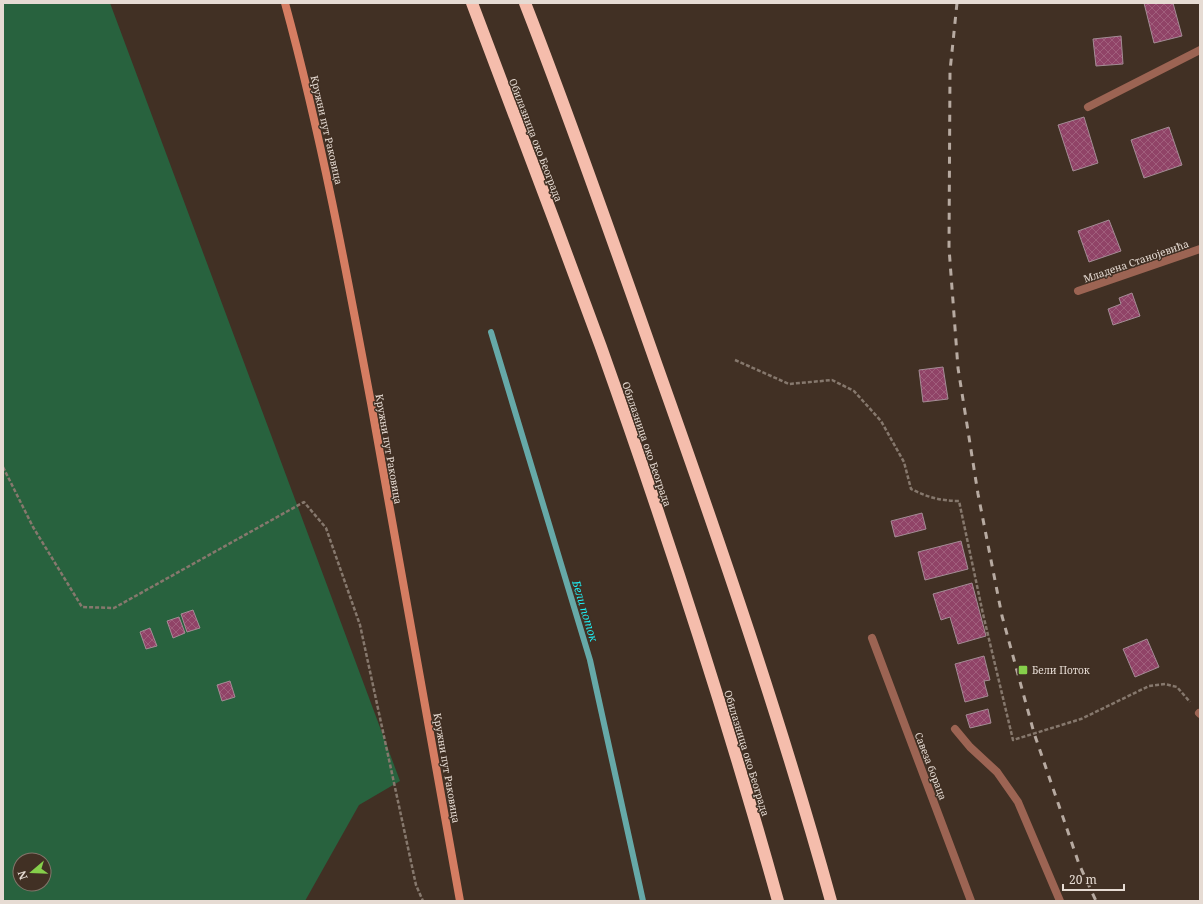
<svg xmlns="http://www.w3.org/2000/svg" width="1203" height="904" viewBox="0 0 1203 904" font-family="'Noto Serif',serif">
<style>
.green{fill:#28623e;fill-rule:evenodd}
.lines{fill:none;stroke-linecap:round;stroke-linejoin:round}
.stream{stroke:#66a9a8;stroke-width:6}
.building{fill:url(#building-cross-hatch);stroke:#a48c95}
.path{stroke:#86786d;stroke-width:2.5;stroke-dasharray:4 2;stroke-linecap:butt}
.service{stroke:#9c6453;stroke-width:8}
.minor{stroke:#9c6453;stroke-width:8}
.secondary{stroke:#d57d62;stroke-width:8}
.motorway{stroke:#f5bdac;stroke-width:12}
.rail{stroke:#b7aaa1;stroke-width:3;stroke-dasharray:7 7;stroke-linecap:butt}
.poi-dot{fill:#86cf4b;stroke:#413024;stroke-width:1.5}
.labels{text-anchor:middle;stroke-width:3;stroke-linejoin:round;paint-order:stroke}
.street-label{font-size:10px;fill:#e6dbd3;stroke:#413024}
.poi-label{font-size:10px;fill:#e6dbd3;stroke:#413024;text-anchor:start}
.water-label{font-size:11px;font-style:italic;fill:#1fecf1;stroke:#413024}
</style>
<defs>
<pattern id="building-cross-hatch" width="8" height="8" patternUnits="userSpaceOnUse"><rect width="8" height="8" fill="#904367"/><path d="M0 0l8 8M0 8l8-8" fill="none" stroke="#a05e7c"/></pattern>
</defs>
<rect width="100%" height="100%" fill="#413024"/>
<path class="green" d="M3 3H110L400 781 359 805 305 901H3ZM20 860H44V884H20Z"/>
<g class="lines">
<polyline class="stream" points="491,332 590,660 643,901"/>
</g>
<g class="building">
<polygon points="1144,3 1173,3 1182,36 1154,43"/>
<polygon points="1121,36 1123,64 1096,66 1093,39"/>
<polygon points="1084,117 1098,163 1073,171 1058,125"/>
<polygon points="1169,127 1182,165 1144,178 1131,140"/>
<polygon points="1109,220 1121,251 1089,262 1078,231"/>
<polygon points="1132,293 1140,316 1113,325 1108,309 1121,304 1119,298"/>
<polygon points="943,367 948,399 923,402 919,370"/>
<polygon points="922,513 926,529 895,537 891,521"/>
<polygon points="961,541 968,569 925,580 918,552"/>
<polygon points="972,583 986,636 958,644 950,617 941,620 933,594"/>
<polygon points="193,610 200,628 187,632 181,614"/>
<polygon points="179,617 185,633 173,638 167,621"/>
<polygon points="150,628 157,646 146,649 140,632"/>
<polygon points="1147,639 1159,667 1135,677 1123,649"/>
<polygon points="984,656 990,680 984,681 988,696 965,702 955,664"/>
<polygon points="230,681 235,697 222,701 217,685"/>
<polygon points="988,709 991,723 970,728 966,715"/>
</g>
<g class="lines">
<g class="path">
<path d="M735 360 789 384 832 380 854 391 881 421 904 462 911 489C927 497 941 501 959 501L983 614 1013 740 1081 719 1149 686 1165 684 1177 687 1190 702"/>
<polyline points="3,467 33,527 82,607 114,608 304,502 326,528 360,625 416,885 423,901"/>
</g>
<polyline class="service" points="955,729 970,747 997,772 1018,802 1060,901"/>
<g class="minor">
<polyline points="1088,107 1200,50"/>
<polyline points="1078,291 1200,249"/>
<polyline points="872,638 971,901"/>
<polyline points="1199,713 1200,714"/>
</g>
<path class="secondary" d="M285 3C321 135 346 269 371 403 401 569 431 735 460 901"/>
<g class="motorway">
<path d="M472 3C515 117 559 232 601 347 666 530 726 714 778 901"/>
<path d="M525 3C572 123 614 244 657 366 720 543 781 720 831 901"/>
</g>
<polyline class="rail" points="957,3 950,71 949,248 958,368 978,494 1002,616 1034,733 1079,864 1096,901"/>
</g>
<rect class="poi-dot" x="1018" y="665" width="10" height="10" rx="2"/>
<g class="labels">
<g class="street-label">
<text transform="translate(327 130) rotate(77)" y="4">Кружни пут Раковица</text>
<text transform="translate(536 140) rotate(69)" y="4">Обилазница око Београда</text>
<text transform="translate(1136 261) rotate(-19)" y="4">Младена Станојевића</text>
<text transform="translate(647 444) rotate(71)" y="4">Обилазница око Београда</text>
<text transform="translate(389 449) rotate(80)" y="4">Кружни пут Раковица</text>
<text transform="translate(747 753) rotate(73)" y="4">Обилазница око Београда</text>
<text transform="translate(931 766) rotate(69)" y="4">Савеза бораца</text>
<text transform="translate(447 768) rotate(80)" y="4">Кружни пут Раковица</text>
</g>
<g class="poi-label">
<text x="1032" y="674">Бели Поток</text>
</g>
<g class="water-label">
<text transform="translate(585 611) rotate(73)" y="4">Бели поток</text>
</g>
</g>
<rect width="1203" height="904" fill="none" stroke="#e6dbd3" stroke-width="8"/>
<g transform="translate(32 872) rotate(251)"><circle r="19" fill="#413024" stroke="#83746a"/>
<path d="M0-3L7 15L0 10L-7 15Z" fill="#86cf4b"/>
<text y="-6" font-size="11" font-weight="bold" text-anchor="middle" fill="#e6dbd3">N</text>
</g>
<path d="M1063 884v6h61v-6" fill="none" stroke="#e6dbd3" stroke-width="2"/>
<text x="1069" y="884" font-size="12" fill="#e6dbd3" stroke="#413024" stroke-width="3" paint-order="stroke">20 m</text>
</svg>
